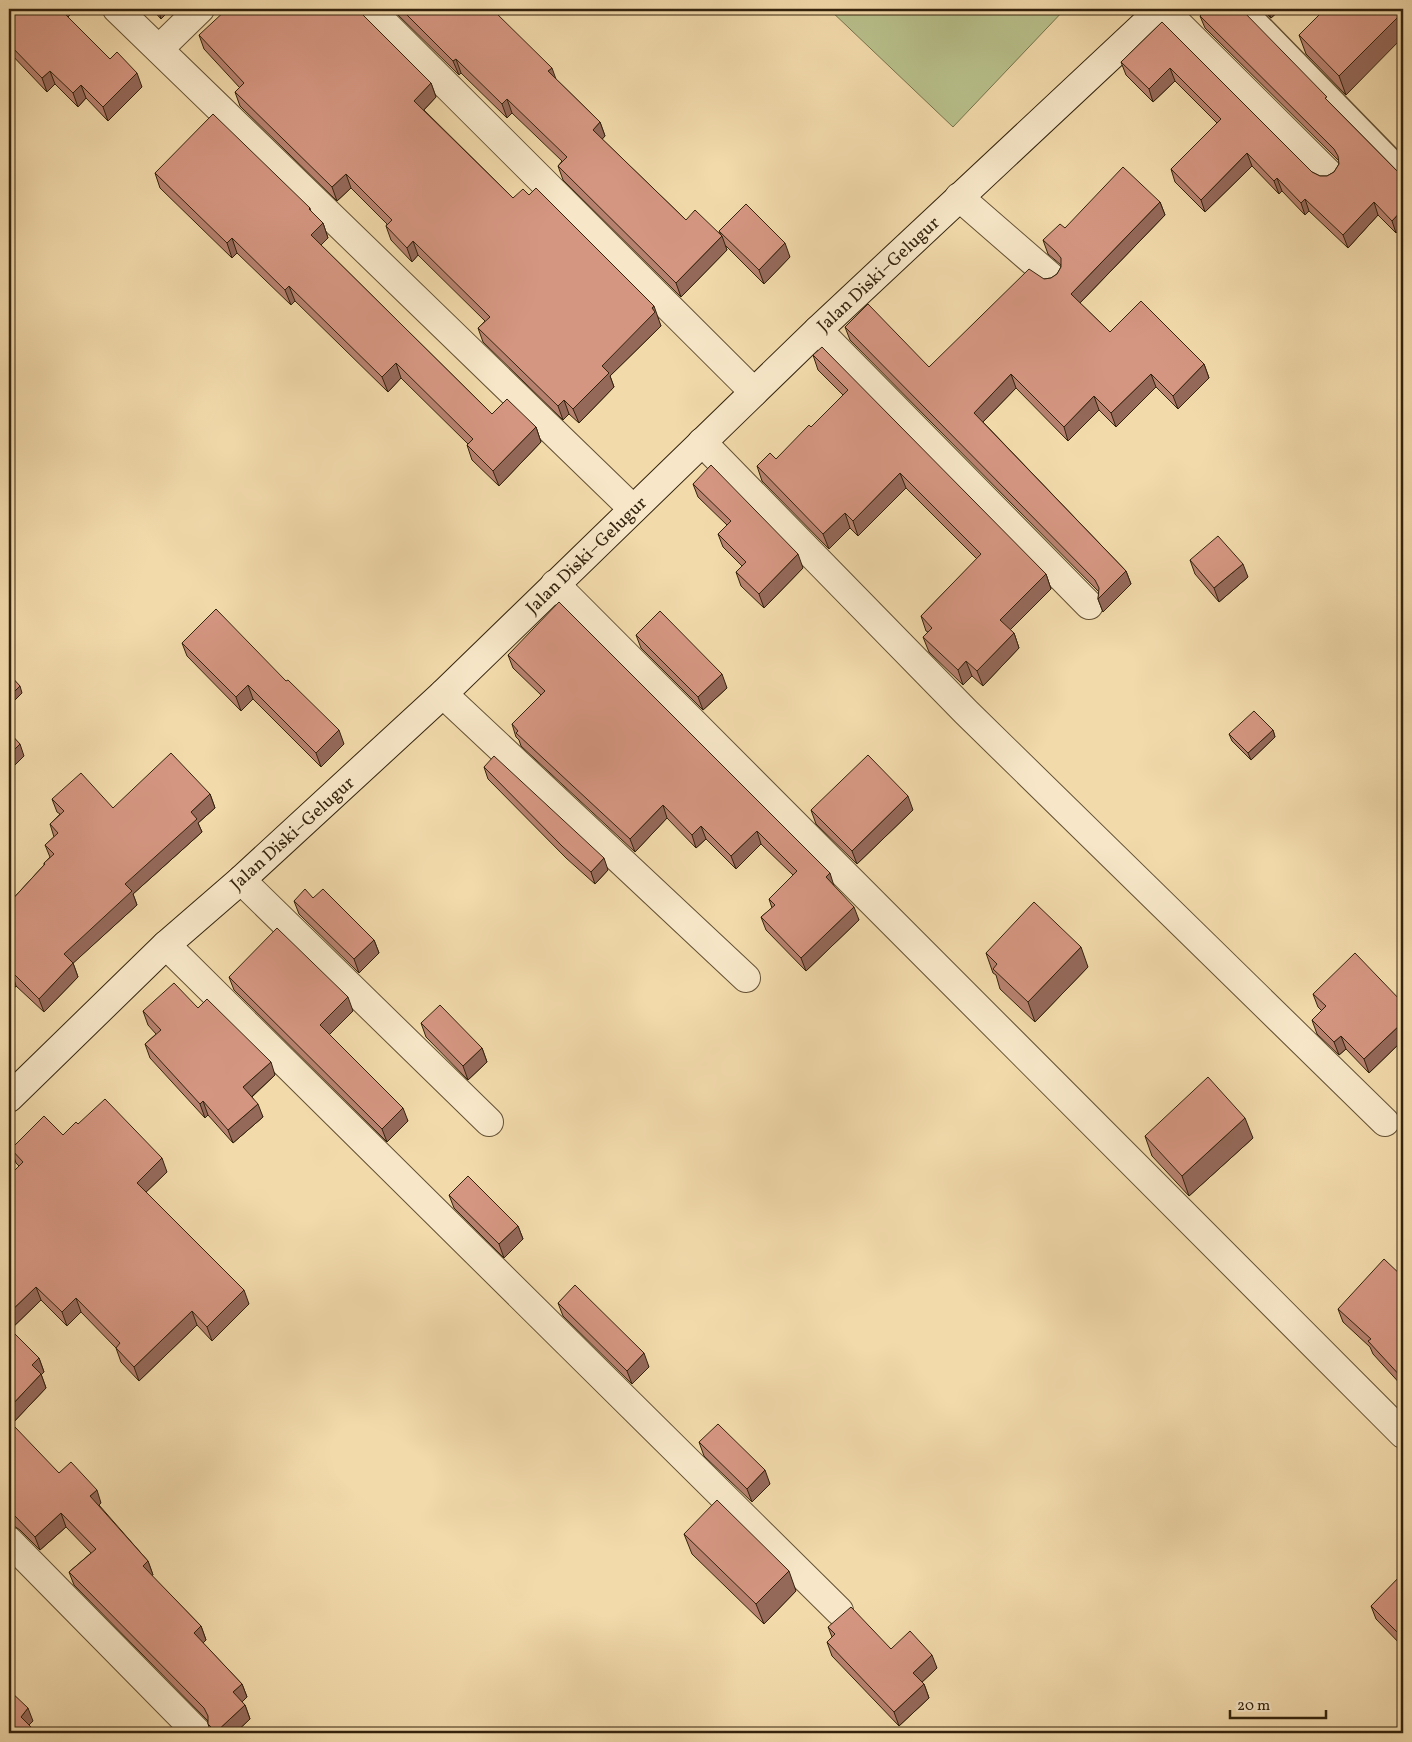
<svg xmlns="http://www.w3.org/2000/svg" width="1412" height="1742" viewBox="0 0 1412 1742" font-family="Vollkorn,serif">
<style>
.green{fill:#b8c08b;stroke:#76724c}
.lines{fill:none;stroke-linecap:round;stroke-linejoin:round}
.lane-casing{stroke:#645134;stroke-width:19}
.street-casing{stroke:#645134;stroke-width:30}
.secondary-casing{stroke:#34230d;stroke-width:30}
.lane{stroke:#f7e7c8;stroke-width:16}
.street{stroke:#f7e7c8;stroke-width:28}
.secondary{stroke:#f7e7c8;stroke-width:28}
.wall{fill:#b7816f;stroke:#34230d}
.shaded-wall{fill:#95695a;stroke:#34230d}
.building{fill:#d59681;stroke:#34230d}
.labels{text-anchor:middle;stroke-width:4;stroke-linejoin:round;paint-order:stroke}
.street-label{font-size:18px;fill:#34230d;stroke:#f7e7c8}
</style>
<rect width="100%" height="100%" fill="#f2daab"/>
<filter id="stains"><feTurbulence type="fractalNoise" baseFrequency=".004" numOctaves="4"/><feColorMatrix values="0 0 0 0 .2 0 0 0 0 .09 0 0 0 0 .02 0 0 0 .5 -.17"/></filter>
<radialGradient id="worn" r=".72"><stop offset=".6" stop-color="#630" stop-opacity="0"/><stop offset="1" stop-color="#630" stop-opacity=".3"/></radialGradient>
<polygon class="green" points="829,9 1065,9 953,127"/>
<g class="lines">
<defs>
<polyline id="lane" points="1248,9 1403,168"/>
<g id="street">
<polyline points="117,9 633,509"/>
<polyline points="370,9 754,392"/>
<polyline points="1163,9 1328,173"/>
<polyline points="159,49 200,9"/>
<polyline points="959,197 1051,277"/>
<polyline points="818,330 1089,605"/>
<polyline points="702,442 966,712 1385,1122"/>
<polyline points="555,584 1403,1434"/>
<polyline points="443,694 746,978"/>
<polyline points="241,880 489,1122"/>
<polyline points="166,945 839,1611"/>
<polyline points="9,1541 198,1733"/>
</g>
<polyline id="secondary" points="9,1098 166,945 241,880 443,694 818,330 1161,9"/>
</defs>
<use href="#lane" class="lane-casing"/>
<use href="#street" class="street-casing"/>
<use href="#secondary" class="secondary-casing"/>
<use href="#lane" class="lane"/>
<use href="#street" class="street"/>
<use href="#secondary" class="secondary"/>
</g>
<g class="wall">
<polygon points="9,9 68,17 110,59 142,87 108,121 86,98 78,107 55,84 47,92 9,52"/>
<polygon points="152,9 171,9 161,19"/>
<polygon points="392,9 492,9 556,79 600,122 605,136 602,139 686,220 721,235 719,231 790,257 764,284 725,245 727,250 681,297 563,180 558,166 562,161 512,113 507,118 461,73 459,75"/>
<polygon points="1262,9 1281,9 1271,18"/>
<polygon points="1325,9 1346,95 1306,54 1299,35"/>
<polygon points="1200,16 1329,102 1403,177 1396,233 1378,215 1348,248 1309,211 1305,215 1282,191 1279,194 1252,166 1205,212 1175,182 1171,169 1217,123 1175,81 1153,102 1126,75 1121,62 1162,22 1312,172 1320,176 1327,176 1334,172 1339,164 1339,161 1205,28"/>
<polygon points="199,35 431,83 436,97 424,110 513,198 659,319 658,320 661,326 610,376 614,387 579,423 569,414 563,420 483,342 478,328 485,321 418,255 412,262 391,240 386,226 387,224 351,188 337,201 240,106 235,92 240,88 204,49"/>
<polygon points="155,173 310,208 311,212 323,223 328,238 321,245 492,414 536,427 541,442 499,486 472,460 467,445 468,444 401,378 388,392 295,301 291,305 237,253 232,258 160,188"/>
<polygon points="1160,202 1165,215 1080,303 1110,332 1204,364 1209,378 1178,409 1156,387 1116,427 1099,410 1068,441 1016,388 983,422 1126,571 1131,584 1103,612 1098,599 1099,592 850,340 845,327 929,367 1044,279 1051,278 1057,274 1061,267 1061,265 1048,254 1043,240 1065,228"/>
<polygon points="813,355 1046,574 1051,589 1010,630 1014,633 1019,648 983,686 972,676 963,685 929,652 923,637 928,632 926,631 921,616 977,559 906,488 858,536 850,528 829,549 762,481 757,466 776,459 811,427 843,395 818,370"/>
<polygon points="693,484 803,568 764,608 741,586 736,572 742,566 723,547 718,534 727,525 698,497"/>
<polygon points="1190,560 1248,577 1219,602 1195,574"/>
<polygon points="636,635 727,688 703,710 641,648"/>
<polygon points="182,643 344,744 321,767 253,699 241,711 187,656"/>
<polygon points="508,655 834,886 859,920 806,971 766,930 761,917 772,908 769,899 793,875 761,844 736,869 706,839 696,848 667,818 635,852 521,746 519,740 516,737 512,724 541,695 513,668"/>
<polygon points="1273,730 1275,737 1251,760 1232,741 1229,734"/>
<polygon points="484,767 608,870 595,884 566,858 488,779"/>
<polygon points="210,794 215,808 198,823 202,832 133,894 137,905 73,963 78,977 44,1012 16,986 9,994 9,903 44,865 44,863 50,857 45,845 54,837 50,824 60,814 57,812 52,799 113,808"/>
<polygon points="811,810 913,810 857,864 816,824"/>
<polygon points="313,898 374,940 379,953 359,973 299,914 294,901"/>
<polygon points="986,953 1088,967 1035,1022 1000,989 996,975 993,973"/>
<polygon points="229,977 353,1011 329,1034 408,1121 387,1142 234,990"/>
<polygon points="1313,994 1403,1003 1403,1040 1369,1073 1346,1049 1339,1055 1317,1034 1312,1020 1322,1011 1318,1007"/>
<polygon points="198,1008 275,1075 252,1097 263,1117 233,1143 208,1115 205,1118 150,1058 145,1044 156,1034 148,1025 143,1011"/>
<polygon points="421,1023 482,1048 487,1062 468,1080 426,1037"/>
<polygon points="78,1124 167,1172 146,1192 249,1304 212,1341 197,1325 139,1381 121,1362 116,1348 81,1312 67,1326 41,1300 10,1330 39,1358 44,1372 41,1374 46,1388 9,1427 9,1176 19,1166 16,1163 11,1149 63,1135"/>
<polygon points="1145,1136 1253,1138 1189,1196 1152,1156"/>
<polygon points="449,1195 518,1226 523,1239 504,1258 454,1208"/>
<polygon points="1403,1277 1403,1387 1373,1354 1370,1347 1343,1322 1338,1309"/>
<polygon points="558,1303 649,1367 632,1384 563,1316"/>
<polygon points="9,1431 59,1473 101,1503 99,1505 148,1561 153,1575 152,1576 201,1626 206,1640 203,1643 242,1684 247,1697 242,1702 245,1705 250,1719 235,1733 211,1733 208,1724 208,1721 74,1585 69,1572 91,1553 66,1527 40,1550 20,1530 14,1526 9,1526"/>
<polygon points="699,1442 770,1484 752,1502 704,1456"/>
<polygon points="684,1534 796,1591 764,1624 692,1554"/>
<polygon points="1403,1574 1403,1647 1376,1619 1371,1606"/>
<polygon points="828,1627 891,1649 937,1668 922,1682 924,1684 929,1698 899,1726 832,1656 827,1642 832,1637"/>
</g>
<g class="shaded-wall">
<polygon points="59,9 76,9 64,21"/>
<polygon points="158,9 171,9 161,19"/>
<polygon points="1267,9 1281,9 1271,18"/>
<polygon points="1403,12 1403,37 1346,95 1339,76"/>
<polygon points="456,59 461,73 459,75 453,61"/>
<polygon points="552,68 557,82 548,71"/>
<polygon points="1170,68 1175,81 1153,102 1149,89"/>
<polygon points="50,71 55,84 47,92 42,78"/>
<polygon points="137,73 142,87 108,121 103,107"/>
<polygon points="431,83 436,97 419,115 414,101"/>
<polygon points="81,85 86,98 78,107 73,93"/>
<polygon points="507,99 512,113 507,118 502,104"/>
<polygon points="600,122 605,136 598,144 593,130"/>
<polygon points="1247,153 1252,166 1205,212 1201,200"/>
<polygon points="346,174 351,188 337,201 332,187"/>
<polygon points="1277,178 1282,191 1279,194 1274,181"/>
<polygon points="1305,199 1309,211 1305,215 1301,203"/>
<polygon points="1160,202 1165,215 1076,307 1071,294"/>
<polygon points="1374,202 1378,215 1348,248 1343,235"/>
<polygon points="1403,209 1403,227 1396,233 1392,221"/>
<polygon points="323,223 328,238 316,250 311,235"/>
<polygon points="722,236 727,250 681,297 676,283"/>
<polygon points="232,238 237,253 232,258 227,243"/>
<polygon points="413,241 418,255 412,262 407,248"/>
<polygon points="785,243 790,257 764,284 759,270"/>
<polygon points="289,286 295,301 291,305 285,290"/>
<polygon points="654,306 661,326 610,376 614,387 579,423 573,409 602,366"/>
<polygon points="396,363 401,378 388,392 382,377"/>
<polygon points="1204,364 1209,378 1178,409 1173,396"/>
<polygon points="1011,374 1016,388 979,426 974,413"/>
<polygon points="1151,374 1156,387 1116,427 1111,413"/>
<polygon points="1094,396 1099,410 1068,441 1064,427"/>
<polygon points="564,400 569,414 563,420 558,406"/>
<polygon points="536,427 541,442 499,486 493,471"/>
<polygon points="900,473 906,488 858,536 853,521"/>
<polygon points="845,513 850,528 829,549 823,534"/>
<polygon points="798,554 803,568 764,608 759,594"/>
<polygon points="1243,564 1248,577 1219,602 1214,588"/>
<polygon points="1126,571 1131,584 1103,612 1098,599"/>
<polygon points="1046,574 1051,589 1005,635 1000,620"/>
<polygon points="1014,633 1019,648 983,686 977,671"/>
<polygon points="966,661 972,676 963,685 958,670"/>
<polygon points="722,674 727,688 703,710 698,697"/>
<polygon points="248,685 253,699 241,711 236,697"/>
<polygon points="20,686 22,693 9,706 9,697"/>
<polygon points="339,730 344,744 321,767 316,753"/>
<polygon points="1273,730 1275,737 1251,760 1248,753"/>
<polygon points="20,744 24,756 9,771 9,755"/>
<polygon points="210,794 215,808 198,823 202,832 133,894 137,905 69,967 64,954 125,884 191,812"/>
<polygon points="908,796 913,810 857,864 852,851"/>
<polygon points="663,805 667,818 635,852 630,839"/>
<polygon points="701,826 706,839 696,848 692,835"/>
<polygon points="757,831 761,844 736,869 731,856"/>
<polygon points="604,858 608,870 595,884 591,872"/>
<polygon points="830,873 834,886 826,877"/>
<polygon points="854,907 859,920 806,971 801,958"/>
<polygon points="374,940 379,953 359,973 354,959"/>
<polygon points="1081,947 1088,967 1035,1022 1028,1002"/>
<polygon points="73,963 78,977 44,1012 39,999"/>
<polygon points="12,972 16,986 9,994 9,976"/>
<polygon points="348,997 353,1011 325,1039 320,1025"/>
<polygon points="1403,1022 1403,1040 1369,1073 1364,1059"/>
<polygon points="1341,1036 1346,1049 1339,1055 1334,1042"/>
<polygon points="482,1048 487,1062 468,1080 463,1066"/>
<polygon points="271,1062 275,1075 248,1100 243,1087"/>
<polygon points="203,1101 208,1115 205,1118 200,1104"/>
<polygon points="258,1104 263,1117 233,1143 228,1130"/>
<polygon points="403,1108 408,1121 387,1142 382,1129"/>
<polygon points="1245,1118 1253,1138 1189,1196 1182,1176"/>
<polygon points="162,1158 167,1172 142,1196 137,1183"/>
<polygon points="518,1226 523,1239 504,1258 499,1244"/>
<polygon points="36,1287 41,1300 9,1331 9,1313"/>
<polygon points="244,1290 249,1304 212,1341 207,1327"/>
<polygon points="76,1298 81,1312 67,1326 62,1312"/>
<polygon points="192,1311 197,1325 139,1381 134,1367"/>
<polygon points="644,1353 649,1367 632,1384 627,1371"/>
<polygon points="39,1358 44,1372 37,1379 32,1365"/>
<polygon points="41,1374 46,1388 9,1427 9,1408"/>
<polygon points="765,1470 770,1484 752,1502 747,1489"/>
<polygon points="97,1490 101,1503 95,1509 90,1496"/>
<polygon points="61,1513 66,1527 40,1550 35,1537"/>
<polygon points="148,1561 153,1575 148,1579 143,1566"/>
<polygon points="789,1571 796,1591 764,1624 756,1604"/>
<polygon points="201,1626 206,1640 199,1647 194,1633"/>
<polygon points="932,1655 937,1668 918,1686 913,1673"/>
<polygon points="242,1684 247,1697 238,1706 233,1692"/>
<polygon points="924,1684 929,1698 899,1726 894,1712"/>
<polygon points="245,1705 250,1719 235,1733 216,1733 216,1732"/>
<polygon points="28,1708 33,1721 25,1729 21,1717"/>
</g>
<g class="building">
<polygon points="9,9 60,9 110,59 117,52 137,73 103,107 81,85 73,93 50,71 42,78 9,44"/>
<polygon points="227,9 357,9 431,83 414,101 513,198 523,189 529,195 536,188 654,306 652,308 655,312 602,366 609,373 573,409 564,400 558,406 478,328 490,317 413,241 407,248 386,226 392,220 346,174 332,187 235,92 244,83 199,35"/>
<polygon points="401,9 492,9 552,68 548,71 600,122 593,130 686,220 695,210 722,236 676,283 558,166 567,157 507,99 502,104 456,59 453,61"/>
<polygon points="1207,9 1241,9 1327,97 1325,98 1403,177 1403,209 1392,221 1374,202 1343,235 1305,199 1301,203 1277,178 1274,181 1247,153 1201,200 1171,169 1221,119 1170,68 1149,89 1121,62 1162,22 1312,172 1320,176 1327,176 1334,172 1339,164 1338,156 1334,149 1200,16"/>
<polygon points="1325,9 1403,9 1403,12 1339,76 1299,35"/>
<polygon points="213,114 310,208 309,209 323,223 311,235 492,414 507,399 536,427 493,471 467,445 473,439 396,363 382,377 289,286 285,290 232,238 227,243 155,173"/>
<polygon points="1123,167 1160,202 1071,294 1110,332 1141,301 1204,364 1173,396 1151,374 1111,413 1094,396 1064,427 1011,374 974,413 1126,571 1098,599 1099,588 1095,580 845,327 868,304 929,367 1029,269 1044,279 1051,278 1057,274 1061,267 1061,258 1056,252 1043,240 1060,224 1065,228"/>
<polygon points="746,204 785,243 759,270 719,231"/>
<polygon points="822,347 1046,574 1000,620 1014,633 977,671 966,661 958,670 923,637 932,628 921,616 981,554 900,473 853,521 845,513 823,534 757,466 770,453 776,459 809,425 811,427 848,390 813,355"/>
<polygon points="711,465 798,554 759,594 736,572 746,562 718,534 731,521 693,484"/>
<polygon points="1218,536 1243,564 1214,588 1190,560"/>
<polygon points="559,602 830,873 826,877 854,907 801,958 761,917 775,905 769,899 797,871 757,831 731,856 701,826 692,835 663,805 630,839 516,733 518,731 512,724 545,691 508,655"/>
<polygon points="216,609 286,681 288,680 339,730 316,753 248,685 236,697 182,643"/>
<polygon points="660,611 722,674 698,697 636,635"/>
<polygon points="9,674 20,686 9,697"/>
<polygon points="1254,711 1273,730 1248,753 1229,734"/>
<polygon points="9,732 20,744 9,755"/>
<polygon points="171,753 210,794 191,812 197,819 125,884 132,891 64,954 73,963 39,999 12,972 9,976 9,903 45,864 44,863 54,854 45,845 58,833 50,824 64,811 52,799 81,773 113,808"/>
<polygon points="868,755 908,796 852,851 811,810"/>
<polygon points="494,756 604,858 591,872 562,846 484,767"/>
<polygon points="305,889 313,898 323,889 374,940 354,959 294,901"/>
<polygon points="1034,902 1081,947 1028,1002 993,969 997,964 986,953"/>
<polygon points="277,928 348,997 320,1025 403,1108 382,1129 229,977"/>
<polygon points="1355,953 1403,1003 1403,1022 1364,1059 1341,1036 1334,1042 1312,1020 1326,1006 1313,994"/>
<polygon points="174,983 198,1008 207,999 271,1062 243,1087 258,1104 228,1130 203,1101 200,1104 145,1044 161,1030 143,1011"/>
<polygon points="440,1005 482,1048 463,1066 421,1023"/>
<polygon points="1208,1077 1245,1118 1182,1176 1145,1136"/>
<polygon points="105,1099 162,1158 137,1183 244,1290 207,1327 192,1311 134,1367 116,1348 120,1343 76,1298 62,1312 36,1287 9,1313 9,1176 23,1162 11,1149 44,1116 63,1135 76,1122 78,1124"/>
<polygon points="468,1176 518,1226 499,1244 449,1195"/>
<polygon points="1384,1259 1403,1277 1403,1292 1402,1292 1403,1293 1403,1379 1368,1341 1371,1339 1338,1309"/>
<polygon points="575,1285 644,1353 627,1371 558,1303"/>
<polygon points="9,1328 39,1358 32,1365 41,1374 9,1408"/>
<polygon points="718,1424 765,1470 747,1489 699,1442"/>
<polygon points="14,1426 59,1473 71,1462 97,1490 90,1496 148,1561 143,1566 201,1626 194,1633 242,1684 233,1692 245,1705 216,1732 208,1724 208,1716 204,1708 69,1572 96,1549 61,1513 35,1537 15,1516 9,1513 9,1431"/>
<polygon points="717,1500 789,1571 756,1604 684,1534"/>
<polygon points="1403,1573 1403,1634 1401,1636 1371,1606"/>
<polygon points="851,1607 891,1649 910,1631 932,1655 913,1673 924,1684 894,1712 827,1642 835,1634 828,1627"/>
<polygon points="9,1690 28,1708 21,1717 37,1733 9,1733"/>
</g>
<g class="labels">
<g class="street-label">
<text transform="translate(878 274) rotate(-43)" y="6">Jalan Diski–Gelugur</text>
<text transform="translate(586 555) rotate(-44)" y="6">Jalan Diski–Gelugur</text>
<text transform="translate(292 833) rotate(-42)" y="6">Jalan Diski–Gelugur</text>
</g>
</g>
<rect width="1412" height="1742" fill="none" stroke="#f2daab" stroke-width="30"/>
<rect x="10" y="10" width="1392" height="1722" fill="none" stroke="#34230d" stroke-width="2.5"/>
<rect x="15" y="15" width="1382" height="1712" fill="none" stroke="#34230d"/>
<path d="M1230 1710v8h96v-8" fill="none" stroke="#34230d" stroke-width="2.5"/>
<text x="1237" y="1710" font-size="15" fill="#34230d" stroke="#f7e7c8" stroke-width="4" paint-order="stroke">20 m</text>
<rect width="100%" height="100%" filter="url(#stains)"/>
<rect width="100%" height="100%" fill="url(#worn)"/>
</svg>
